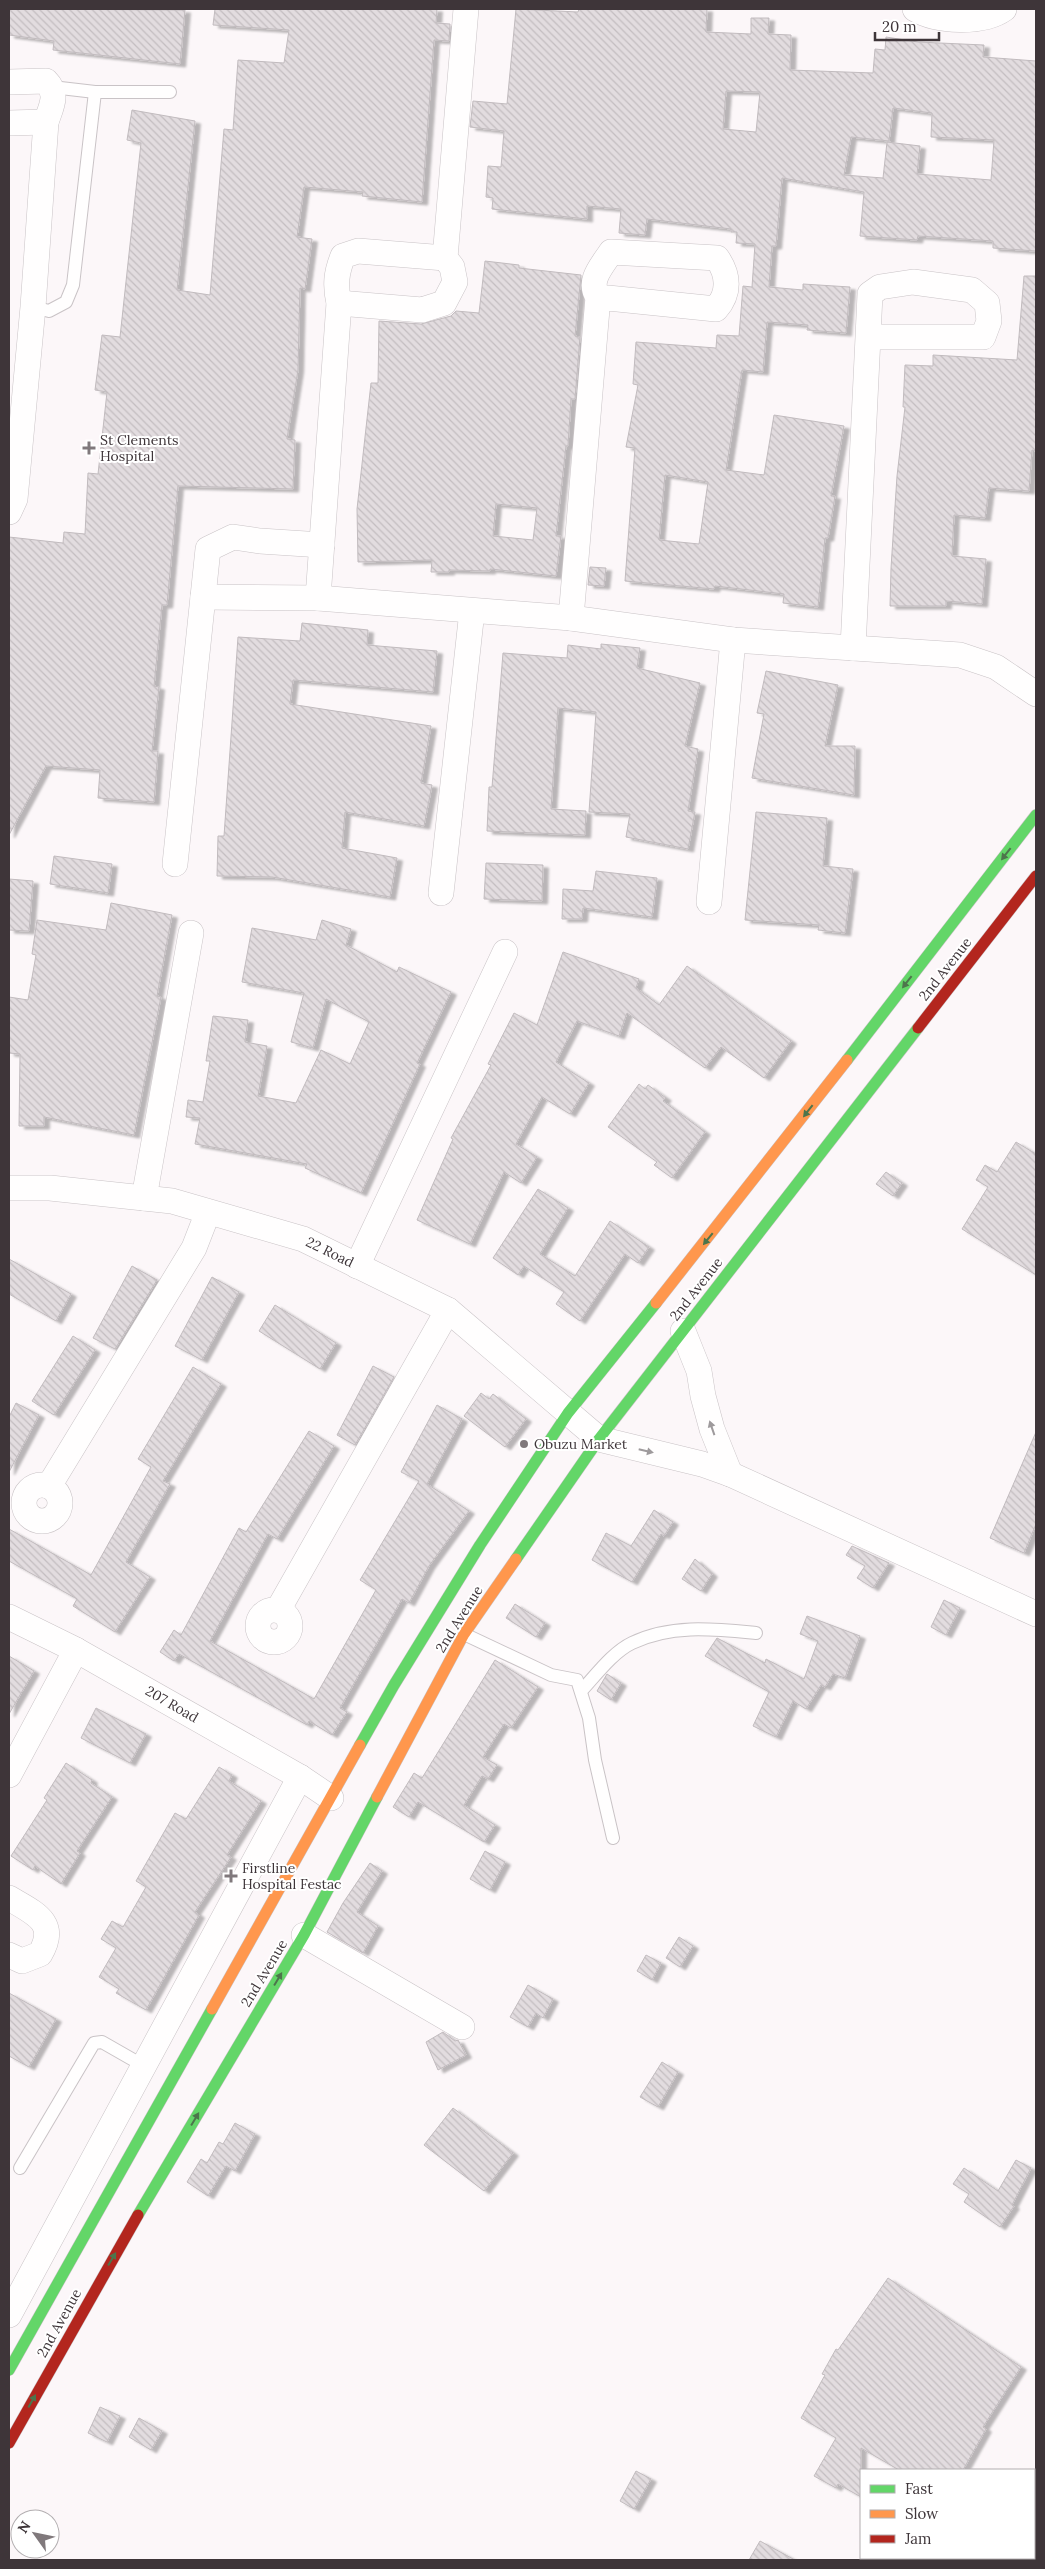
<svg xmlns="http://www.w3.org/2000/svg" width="1045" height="2569" viewBox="0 0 1045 2569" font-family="Lora,serif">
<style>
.building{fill:url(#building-back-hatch);stroke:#c1bbbe;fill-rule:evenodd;filter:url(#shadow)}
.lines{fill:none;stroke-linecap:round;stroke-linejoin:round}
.lane-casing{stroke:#c9c3c6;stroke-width:14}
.street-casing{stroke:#c9c3c6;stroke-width:26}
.fast-casing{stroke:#c9c3c6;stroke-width:12}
.slow-casing{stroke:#c9c3c6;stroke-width:12}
.jam-casing{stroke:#c9c3c6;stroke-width:12}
.lane{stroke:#fffefe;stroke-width:12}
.street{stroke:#fffefe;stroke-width:25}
.fast{stroke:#63d668;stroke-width:11}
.slow{stroke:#ff974d;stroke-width:11}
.jam{stroke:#b3261e;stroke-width:11}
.oneway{fill:#4d754c}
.oneway2{fill:#9e9a9c}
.poi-dot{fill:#80797c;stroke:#fff;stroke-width:2}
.labels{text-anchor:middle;stroke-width:4;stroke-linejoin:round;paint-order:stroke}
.poi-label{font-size:14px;fill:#3e3539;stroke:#fff;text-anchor:start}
.street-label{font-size:14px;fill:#3e3539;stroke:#fff}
</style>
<defs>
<pattern id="building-back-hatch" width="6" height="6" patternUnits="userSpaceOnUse" patternTransform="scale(1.25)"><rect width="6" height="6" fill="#e2dcdf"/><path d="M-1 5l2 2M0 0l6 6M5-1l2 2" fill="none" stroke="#c3bdc0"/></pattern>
<filter id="shadow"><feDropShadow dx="5.5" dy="3" stdDeviation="1" flood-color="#0004"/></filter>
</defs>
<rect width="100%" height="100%" fill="#fcf7f9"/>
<g class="building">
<polygon points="9,9 185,10 180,64 53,50 54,41 9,35"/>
<polygon points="215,9 437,9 436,23 450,24 449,41 434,40 422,202 362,196 363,192 304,187 297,237 312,239 305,289 300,288 298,370 287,439 295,440 293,489 178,486 167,605 162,605 154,686 159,687 152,751 158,751 154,802 98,798 100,770 46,766 9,835 9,537 63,543 64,532 85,534 88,473 98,474 107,392 95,390 102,335 120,337 141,143 127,140 132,110 195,121 177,290 210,295 224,129 233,130 238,60 284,63 289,30 213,25"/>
<path d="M516 9 578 12 579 9H707L706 32 751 34V18H769L768 34 791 35 790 70 873 73 875 49 885 50 886 37 918 42 984 45 983 57 1036 61V251L993 248V241L918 236 917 240 860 236 864 192 782 178 776 246H772L769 287 803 290V284L850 287 846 333 807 330 808 325 767 322 763 372 742 370 726 470 764 475 774 415 844 426 831 496H835L828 538H825L818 607 783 603 784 594 715 586 714 589 625 581 635 448 626 447 638 385 633 384 636 342 716 348 717 335 739 336 743 286 752 287 755 244 736 243 737 232H731V229L647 219 645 235 619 233 621 209 587 206V219L492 209 493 198 486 197 488 166 501 167 504 131 470 127 473 101 507 104ZM726 91 760 92 756 132 723 129ZM893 108 932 113 931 137 994 140 991 180 917 174 920 146 887 142 883 178 844 175 851 137 889 141ZM665 475 708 482 699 544 659 540Z"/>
<path d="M485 261 519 265V268L581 275 575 336 580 337 575 399H571L568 446H566L556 536H561L556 576 490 569V571L449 570V572H431L432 560 358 562 357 509 371 383H378L379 321 421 324 451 316 456 311 479 313ZM496 504 537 508 533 540 493 536Z"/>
<polygon points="1024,276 1036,276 1036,451 1032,450 1029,491 989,488 985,518 954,515 952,556 986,559 982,604 946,601 946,606 890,606 891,568 897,476 905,407 903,407 905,365 933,366 933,355 1017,360"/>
<polygon points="590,567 606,568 604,586 588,585"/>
<polygon points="302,623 368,630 367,645 437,651 433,692 293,680 290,704 431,726 421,783 432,785 424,826 345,812 342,848 397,858 390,897 272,877 217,876 218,836 224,836 238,637 300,641"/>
<polygon points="601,644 640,648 637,668 700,683 685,746 698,749 688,811 695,812 688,849 626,837 630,814 589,812 596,712 558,708 551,809 586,811 585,835 487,831 489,787 492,787 503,653 567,658 568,645 601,649"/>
<polygon points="766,671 838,685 825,746 855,746 854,795 752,778 764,714 757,713"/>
<polygon points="756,812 827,818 823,866 853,869 845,933 818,930 819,925 745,920"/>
<polygon points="54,856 112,864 108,893 50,884"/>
<polygon points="486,863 543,865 542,901 484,899"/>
<polygon points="596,871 657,878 652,917 583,908 582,919 562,919 563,889 593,891"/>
<polygon points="9,879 33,881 29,931 9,930"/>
<polygon points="111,903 172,915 157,996 161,997 134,1135 44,1117 44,1126 19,1126 20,1054 9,1053 9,997 28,1000 36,955 32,954 37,920 106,930"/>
<polygon points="322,920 351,929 346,945 397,972 399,967 451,992 417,1063 420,1064 361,1193 305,1168 307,1164 195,1144 200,1118 186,1117 188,1100 203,1102 210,1061 206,1061 213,1016 248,1020 245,1042 267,1046 258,1096 296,1103 321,1050 350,1064 369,1022 326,999 313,1048 291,1042 304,993 242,982 252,928 316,940"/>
<polygon points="563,952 639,979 636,988 659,1005 687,966 791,1041 764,1078 721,1047 705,1068 627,1013 619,1036 577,1021 556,1062 589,1083 570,1114 542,1097 516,1144 537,1157 521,1183 504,1172 470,1244 417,1220 453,1139 451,1138 491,1065 488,1064 514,1013 537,1025"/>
<polygon points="639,1084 645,1089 648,1085 666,1098 663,1101 705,1132 672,1178 654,1165 657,1162 608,1127"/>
<polygon points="1016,1142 1036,1154 1036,1275 962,1229 988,1187 976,1180 985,1165 997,1172"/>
<polygon points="886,1172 902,1183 893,1196 876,1184"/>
<polygon points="538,1189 568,1208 540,1254 575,1276 610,1221 649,1247 638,1263 625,1254 580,1321 556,1304 564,1292 524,1266 518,1275 493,1258"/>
<polygon points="9,1259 71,1294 56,1321 9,1294"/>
<polygon points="132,1266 157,1280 115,1349 93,1338"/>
<polygon points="212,1277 239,1292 202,1360 175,1346"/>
<polygon points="275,1305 336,1343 320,1369 259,1331"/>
<polygon points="73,1336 95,1350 54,1415 32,1401"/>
<polygon points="373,1366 394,1377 355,1445 337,1435"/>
<polygon points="193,1367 221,1384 163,1481 170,1484 126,1562 150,1577 115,1632 73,1606 77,1599 9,1561 9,1529 91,1575 151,1467 138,1459"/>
<polygon points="481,1393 489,1399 493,1394 526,1419 505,1447 464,1416"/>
<polygon points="16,1403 39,1415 9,1472 9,1417"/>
<polygon points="437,1405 462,1419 427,1484 469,1511 429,1566 409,1603 402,1599 340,1708 347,1712 332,1735 309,1721 307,1725 179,1654 174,1661 160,1652 174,1630 181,1635 239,1528 246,1532 309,1431 334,1446 277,1539 268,1534 210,1641 314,1699 376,1590 360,1580 419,1481 401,1472"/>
<polygon points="1036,1432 1036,1524 1024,1553 990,1538"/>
<polygon points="654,1510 673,1522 664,1536 661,1534 632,1582 592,1560 606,1533 631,1546"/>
<polygon points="852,1546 889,1563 873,1588 857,1578 865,1566 846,1555"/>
<polygon points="695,1559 712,1574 701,1591 682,1579"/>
<polygon points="944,1600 960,1608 946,1635 931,1627"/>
<polygon points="515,1604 545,1623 536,1637 506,1618"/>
<polygon points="807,1616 860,1636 845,1678 833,1674 825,1687 821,1685 806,1709 793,1701 776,1737 753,1726 769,1692 705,1656 717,1638 765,1663 766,1659 804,1679 818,1641 800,1634"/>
<polygon points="9,1656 34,1671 9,1714"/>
<polygon points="495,1660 538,1687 511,1728 504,1724 483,1757 497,1765 488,1779 482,1776 464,1805 495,1825 484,1842 418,1802 409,1817 393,1807 414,1773 422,1778"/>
<polygon points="607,1674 621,1683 611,1700 597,1691"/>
<polygon points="96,1708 146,1734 130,1763 81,1738"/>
<polygon points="66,1763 92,1780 91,1783 112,1797 77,1851 80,1853 61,1884 35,1866 33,1870 11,1856 47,1800 44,1798"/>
<polygon points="219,1767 232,1775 229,1781 261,1801 227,1855 231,1857 195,1912 199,1915 146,2010 116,1993 119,1989 99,1977 116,1948 101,1939 112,1921 123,1927 146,1887 136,1881 175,1813 186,1819"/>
<polygon points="485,1851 505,1862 490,1890 470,1879"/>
<polygon points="370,1863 382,1871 357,1912 378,1926 363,1953 327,1932 343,1903"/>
<polygon points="679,1937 693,1946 680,1967 666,1958"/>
<polygon points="646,1955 661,1963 652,1980 637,1971"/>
<polygon points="528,1985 553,1999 543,2018 536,2013 528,2027 510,2017"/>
<polygon points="9,1993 56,2019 29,2067 9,2056"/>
<polygon points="443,2032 455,2041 458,2040 466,2055 438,2070 426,2042"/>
<polygon points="662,2062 678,2072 658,2107 640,2097"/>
<polygon points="453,2108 513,2153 484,2191 424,2145"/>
<polygon points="235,2123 255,2134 235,2171 226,2166 208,2196 187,2182 201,2159 207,2163 219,2142 223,2144"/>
<polygon points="1016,2160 1031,2168 1012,2205 1014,2206 1000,2227 964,2202 969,2194 953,2184 964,2168 998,2191"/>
<polygon points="888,2278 1021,2367 983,2427 986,2429 963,2470 899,2470 861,2448 861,2497 838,2484 836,2488 814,2476 836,2438 801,2418 825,2375 822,2374 836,2349 838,2350"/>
<polygon points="100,2407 120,2416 107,2442 88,2433"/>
<polygon points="139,2418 162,2431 151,2450 129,2437"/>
<polygon points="636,2471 651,2479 634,2509 620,2501"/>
<polygon points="760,2541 795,2560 749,2560"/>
</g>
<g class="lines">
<defs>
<g id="lane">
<polyline points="52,87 95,92 170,92"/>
<polyline points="33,307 49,311 66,302 73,285 95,92"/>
<polyline points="464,1634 551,1675 577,1680 589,1718 595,1760 613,1838"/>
<path d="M582 1690C596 1675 613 1652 632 1643 671 1624 714 1629 756 1633"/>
<polyline points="20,2168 94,2043 102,2042 144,2066"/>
</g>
<g id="street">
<path d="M915 9C937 22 983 24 1004 9"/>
<path d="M9 82 46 81C59 94 51 107 46 122L33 307 15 499 9 512"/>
<polyline points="9,123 46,122"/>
<polyline points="339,303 422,310 444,303 455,282 452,267 445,258 466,9"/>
<polyline points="203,597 318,598 571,618 733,640 960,655 996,667 1036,694"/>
<path d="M318 598 339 303C335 286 336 273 343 256L358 251 445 258"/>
<path d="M571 618 598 297C587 281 602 266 611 252L717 258C729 275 730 293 716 309L598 297"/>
<polyline points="853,648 868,337 870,294 880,287 913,282 972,290 987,303 989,321 983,337 868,337"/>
<polyline points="175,864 208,549 233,537 260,541 322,545"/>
<polyline points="441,893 472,611"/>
<polyline points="709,902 733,640"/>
<polyline points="9,1188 50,1188 172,1201 303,1239 448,1310 599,1439 702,1464 730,1474 1036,1614"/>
<polyline points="144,1198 191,933"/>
<polyline points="357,1266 505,952"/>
<polyline points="683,1331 699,1371 703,1396 712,1429 730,1474"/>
<circle cx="42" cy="1503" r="18"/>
<polyline points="49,1486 194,1248 208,1212"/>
<polyline points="278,1610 448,1310"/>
<circle cx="274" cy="1626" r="16"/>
<polyline points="9,1617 76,1650 300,1777 331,1798"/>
<polyline points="9,1775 76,1650"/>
<path d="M9 1898C34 1913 59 1922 40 1954L22 1961 9 1955"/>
<polyline points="304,1935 462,2027"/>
<polyline points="9,2315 300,1777"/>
</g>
<g id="fast">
<polyline points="847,1060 1036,815"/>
<polyline points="516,1559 599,1439 918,1028"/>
<polyline points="360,1745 394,1685 480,1545 568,1413 656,1303"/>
<polyline points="138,2215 304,1935 377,1797"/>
<polyline points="9,2370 212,2009"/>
</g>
<g id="slow">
<polyline points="656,1303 847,1060"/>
<polyline points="377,1797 464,1634 516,1559"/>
<polyline points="212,2009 360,1745"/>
</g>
<g id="jam">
<polyline points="918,1028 1036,876"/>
<polyline points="9,2443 138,2215"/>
</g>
</defs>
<use href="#lane" class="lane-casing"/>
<use href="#street" class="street-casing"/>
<use href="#fast" class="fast-casing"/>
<use href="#slow" class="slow-casing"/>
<use href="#jam" class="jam-casing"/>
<use href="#lane" class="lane"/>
<use href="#street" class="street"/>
<use href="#fast" class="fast"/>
<use href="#slow" class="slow"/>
<use href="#jam" class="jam"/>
</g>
<defs><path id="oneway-solid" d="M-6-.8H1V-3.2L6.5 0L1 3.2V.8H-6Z" transform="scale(1.25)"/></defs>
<g class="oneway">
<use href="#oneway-solid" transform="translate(1006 854) rotate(128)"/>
<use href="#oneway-solid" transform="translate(907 982) rotate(128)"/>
<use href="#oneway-solid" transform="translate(808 1111) rotate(128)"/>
<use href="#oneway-solid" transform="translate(708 1239) rotate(129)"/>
<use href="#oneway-solid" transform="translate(278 1979) rotate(-59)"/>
<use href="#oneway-solid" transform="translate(195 2119) rotate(-59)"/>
<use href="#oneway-solid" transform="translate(112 2259) rotate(-59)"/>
<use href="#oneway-solid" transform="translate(32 2401) rotate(-61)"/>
</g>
<g class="oneway2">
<use href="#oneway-solid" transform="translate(712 1428) rotate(-109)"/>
<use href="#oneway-solid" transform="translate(646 1451) rotate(13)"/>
</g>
<g class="poi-dot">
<path d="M86.5 440.5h5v5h5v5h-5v5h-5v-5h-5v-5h5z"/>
<circle cx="524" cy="1444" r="5"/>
<path d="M228.5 1868.5h5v5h5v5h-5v5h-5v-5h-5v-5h5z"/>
</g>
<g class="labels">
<g class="poi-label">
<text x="100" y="445">St Clements<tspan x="100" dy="16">Hospital</tspan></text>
<text x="534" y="1449">Obuzu Market</text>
<text x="242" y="1873">Firstline<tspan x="242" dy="16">Hospital Festac</tspan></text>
</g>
<g class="street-label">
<text transform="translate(945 969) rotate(-52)" y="5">2nd Avenue</text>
<text transform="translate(330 1252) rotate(26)" y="5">22 Road</text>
<text transform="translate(696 1289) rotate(-52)" y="5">2nd Avenue</text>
<text transform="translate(459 1619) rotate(-58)" y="5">2nd Avenue</text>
<text transform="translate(172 1704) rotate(30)" y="5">207 Road</text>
<text transform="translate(264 1973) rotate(-59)" y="5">2nd Avenue</text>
<text transform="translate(59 2323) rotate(-61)" y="5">2nd Avenue</text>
</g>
</g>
<rect width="1045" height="2569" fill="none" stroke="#3e3539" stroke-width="20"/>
<rect x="860" y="2469" width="175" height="90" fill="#ffffff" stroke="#b2aeb0"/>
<rect x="870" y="2485" width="25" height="8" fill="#63d668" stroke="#b2aeb0"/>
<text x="905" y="2494" font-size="15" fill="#3e3539">Fast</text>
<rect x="870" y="2510" width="25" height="8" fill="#ff974d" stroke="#b2aeb0"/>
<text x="905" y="2519" font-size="15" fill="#3e3539">Slow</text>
<rect x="870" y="2535" width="25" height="8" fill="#b3261e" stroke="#b2aeb0"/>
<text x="905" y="2544" font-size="15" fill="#3e3539">Jam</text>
<g transform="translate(35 2534) rotate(303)"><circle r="24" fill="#ffffff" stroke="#b2aeb0"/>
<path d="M0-4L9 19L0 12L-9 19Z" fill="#80797c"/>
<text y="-8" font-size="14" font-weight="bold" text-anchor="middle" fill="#3e3539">N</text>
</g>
<path d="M875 32v8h64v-8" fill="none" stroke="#3e3539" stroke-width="2.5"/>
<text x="882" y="32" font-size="15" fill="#3e3539" stroke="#ffffff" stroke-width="4" paint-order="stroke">20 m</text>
</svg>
